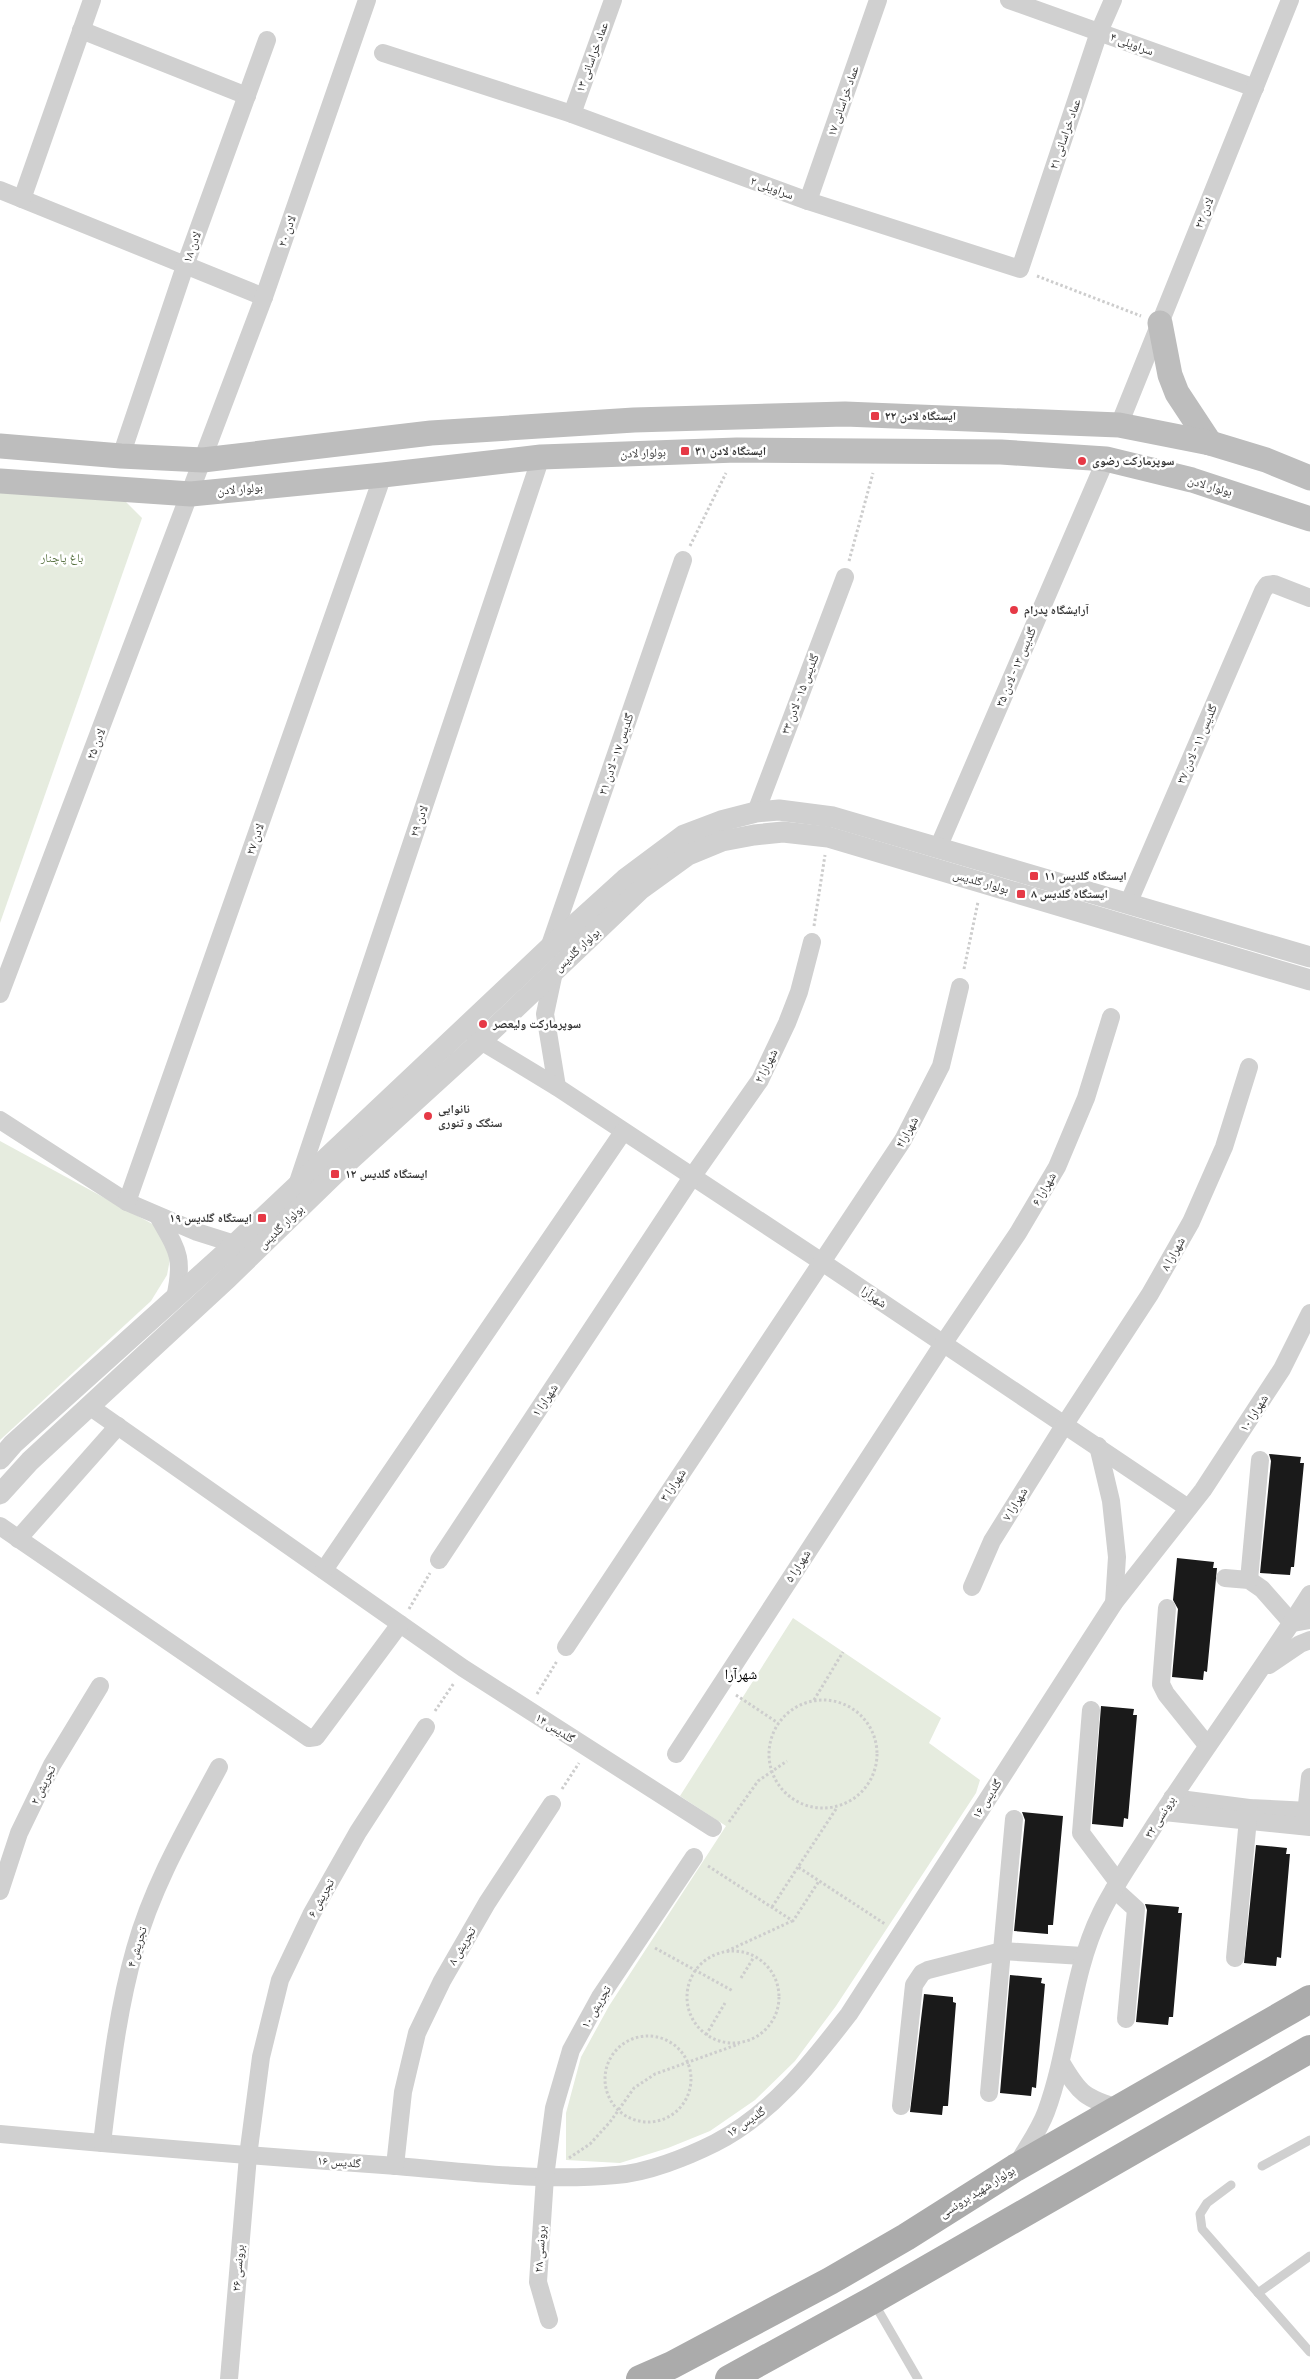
<svg xmlns="http://www.w3.org/2000/svg" width="1310" height="2379" font-family="Roboto,'Noto Naskh Arabic',sans-serif">
<style>
.green{fill:#e6ecdf}
.building{fill:#1a1a1a}
.lines{fill:none;stroke-linecap:round;stroke-linejoin:round}
.path{stroke:#cdcdcd;stroke-width:3;stroke-dasharray:2.5 2.5;stroke-linecap:butt}
.service{stroke:#d0d0d0;stroke-width:9}
.minor{stroke:#d0d0d0;stroke-width:18}
.tertiary{stroke:#d0d0d0;stroke-width:21}
.secondary{stroke:#bdbdbd;stroke-width:25}
.primary{stroke:#ababab;stroke-width:28}
.poi-dot{fill:#e63946;stroke:#fff;stroke-width:2}
.labels{text-anchor:middle;dominant-baseline:central;stroke-width:5;stroke-linejoin:round;paint-order:stroke}
.street-label{font-size:12px;fill:#333;stroke:#fff}
.poi-label{font-size:12px;font-weight:bold;fill:#333;stroke:#fff;text-anchor:start}
.park-label{font-size:12px;fill:#56703f;stroke:#fff}
.neighbourhood-label{font-size:14px;fill:#000;stroke:#fff}
</style>
<rect width="100%" height="100%" fill="#fff"/>
<g class="green">
<polygon points="0,493 119,495 142,518 0,923"/>
<polygon points="0,1141 158,1227 172,1248 167,1275 151,1301 0,1440"/>
<polygon points="793,1618 941,1718 929,1743 980,1780 976,1793 836,2006 795,2061 755,2100 710,2131 668,2148 620,2163 566,2160 566,2113 581,2057 609,2006 726,1826 680,1796"/>
</g>
<g class="building">
<polygon points="1269,1454 1301,1457 1300,1463 1304,1463 1294,1567 1291,1567 1290,1575 1260,1573 1271,1461"/>
<polygon points="1177,1558 1214,1562 1213,1568 1217,1568 1207,1672 1204,1671 1203,1680 1172,1677 1178,1609 1173,1600"/>
<polygon points="1101,1706 1134,1709 1133,1715 1137,1715 1128,1819 1124,1818 1123,1827 1092,1824"/>
<polygon points="1022,1812 1063,1816 1053,1925 1048,1925 1048,1934 1014,1931 1025,1820"/>
<polygon points="1256,1845 1287,1848 1286,1854 1290,1854 1281,1958 1277,1957 1276,1966 1244,1963"/>
<polygon points="1145,1904 1179,1907 1178,1913 1182,1913 1173,2017 1169,2017 1168,2025 1136,2022 1147,1910"/>
<polygon points="1010,1975 1042,1978 1041,1983 1045,1984 1036,2088 1032,2087 1031,2096 1000,2093"/>
<polygon points="924,1994 953,1997 953,2002 956,2003 948,2106 943,2106 942,2115 910,2112"/>
</g>
<g class="lines">
<g class="path">
<polyline points="1037,276 1141,316"/>
<polyline points="690,546 726,473"/>
<polyline points="849,561 873,473"/>
<polyline points="814,926 825,855"/>
<polyline points="964,969 978,902"/>
<polyline points="409,1609 430,1573"/>
<polyline points="537,1694 557,1661"/>
<polyline points="736,1695 778,1723"/>
<circle cx="823" cy="1754" r="54"/>
<polyline points="814,1700 843,1652"/>
<polyline points="435,1711 454,1683"/>
<polyline points="562,1789 579,1763"/>
<polyline points="836,1809 798,1867 885,1924"/>
<polyline points="729,1822 758,1781 787,1761"/>
<polyline points="708,1866 793,1921 819,1881"/>
<polyline points="772,1907 798,1867"/>
<polyline points="655,1948 733,1991"/>
<polyline points="727,1951 792,1921"/>
<circle cx="733" cy="1997" r="46"/>
<polyline points="741,1978 754,1957"/>
<polyline points="706,2035 725,2003"/>
<circle cx="648" cy="2079" r="43"/>
<polyline points="569,2158 590,2144 610,2122 634,2088 655,2074 739,2044"/>
</g>
<g class="service">
<polyline points="1262,2166 1310,2140"/>
<polyline points="1231,2185 1207,2203 1200,2214 1202,2229 1310,2352"/>
<polyline points="1258,2293 1310,2256"/>
<polyline points="874,2303 918,2379"/>
</g>
<g class="minor">
<polyline points="1009,0 1255,88"/>
<polyline points="81,30 247,96"/>
<polyline points="383,53 572,114 808,201 1020,269 1099,32 1113,0"/>
<polyline points="572,114 613,0"/>
<polyline points="0,190 264,297"/>
<polyline points="22,199 92,0"/>
<polyline points="808,201 878,0"/>
<polyline points="1119,425 1290,0"/>
<polyline points="121,456 185,266 267,40"/>
<polyline points="756,812 845,577"/>
<polyline points="938,848 1106,459"/>
<polyline points="1128,904 1263,591 1267,585 1274,584 1310,598"/>
<polyline points="549,948 683,560"/>
<polyline points="554,972 545,1014 557,1087"/>
<polyline points="0,994 264,297 367,0"/>
<polyline points="472,1032 481,1041 557,1087 822,1262 1188,1508"/>
<polyline points="0,1120 127,1202 197,1232 235,1244"/>
<polyline points="297,1185 541,457"/>
<polyline points="127,1202 383,475"/>
<path d="M158 1216C178 1251 184 1257 175 1298"/>
<polyline points="89,1406 463,1668 713,1828"/>
<polyline points="1098,1446 1111,1501 1117,1557 1114,1603"/>
<polyline points="0,1526 309,1738 316,1737 400,1624"/>
<polyline points="18,1539 118,1426"/>
<polyline points="439,1560 692,1177 760,1080 787,1023 799,992 812,942"/>
<polyline points="324,1570 623,1132"/>
<polyline points="1225,1578 1249,1580 1262,1589 1292,1623 1310,1620"/>
<polyline points="1249,1580 1260,1460"/>
<polyline points="972,1587 992,1541 1065,1424 1150,1294 1191,1222 1224,1147 1249,1067"/>
<polyline points="1167,1608 1161,1684 1166,1694 1207,1745"/>
<polyline points="566,1647 903,1140 941,1066 960,987"/>
<polyline points="1269,1665 1300,1644 1310,1640"/>
<polyline points="1091,1710 1081,1833 1117,1881"/>
<polyline points="676,1754 943,1344 1018,1233 1057,1167 1086,1098 1111,1017"/>
<polyline points="1172,1798 1249,1808 1310,1811"/>
<polyline points="1164,1812 1310,1827"/>
<polyline points="1305,1823 1310,1777"/>
<polyline points="1114,1889 1136,1909 1126,2019"/>
<polyline points="0,1891 19,1833 52,1765 100,1686"/>
<polyline points="1235,1958 1249,1808"/>
<path d="M1061 2062C1080 2095 1085 2098 1121 2109"/>
<polyline points="989,2093 1014,1819"/>
<polyline points="901,2106 914,1985 922,1973 928,1970 1002,1951 1083,1956"/>
<path d="M0 2134C132 2146 264 2157 397 2166 469 2172 543 2182 616 2175 647 2173 687 2157 715 2143 772 2114 811 2063 849 2014L1114 1603 1203 1490 1282 1369 1310 1313"/>
<path d="M102 2143C110 2078 117 2012 135 1949 153 1884 188 1825 219 1767"/>
<path d="M1017 2165C1026 2148 1039 2131 1046 2112 1070 2047 1070 1976 1101 1913 1116 1882 1136 1855 1154 1826 1205 1748 1260 1673 1310 1594"/>
<polyline points="395,2166 403,2092 417,2033 442,1981 487,1903 552,1804"/>
<polyline points="549,2320 538,2282 545,2177 554,2108 571,2050 600,1997 694,1857"/>
<polyline points="229,2379 248,2156 261,2057 280,1980 311,1915 358,1832 426,1727"/>
</g>
<g class="tertiary">
<polyline points="0,1459 13,1444 235,1244 549,948 625,879 684,835 721,821 756,812 779,810 833,817 1310,957"/>
<polyline points="0,1494 30,1461 228,1278 335,1174 481,1041 641,889 688,855 722,841 754,835 783,832 828,837 1310,980"/>
</g>
<g class="secondary">
<polyline points="1160,323 1170,375 1177,393 1210,443"/>
<polyline points="0,446 121,456 203,460 431,433 634,420 845,414 1119,425 1210,443 1266,460 1310,478"/>
<polyline points="0,481 191,494 383,475 541,457 737,450 1001,452 1106,459 1192,480 1310,519"/>
</g>
<g class="primary">
<polyline points="640,2379 672,2365 830,2281 906,2237 1015,2168 1310,1999"/>
<polyline points="729,2379 873,2300 1310,2049"/>
</g>
</g>
<g class="poi-dot">
<rect x="870" y="411" width="10" height="10" rx="2.5"/>
<rect x="680" y="446" width="10" height="10" rx="2.5"/>
<circle cx="1082" cy="461" r="5"/>
<circle cx="1014" cy="610" r="5"/>
<rect x="1029" y="871" width="10" height="10" rx="2.5"/>
<rect x="1016" y="889" width="10" height="10" rx="2.5"/>
<circle cx="483" cy="1024" r="5"/>
<circle cx="428" cy="1116" r="5"/>
<rect x="330" y="1169" width="10" height="10" rx="2.5"/>
<rect x="257" y="1213" width="10" height="10" rx="2.5"/>
</g>
<g class="labels">
<g class="street-label">
<text transform="translate(1132 44) rotate(20)">سراویلی ۴</text>
<text transform="translate(592 57) rotate(-70)">عماد خراسانی ۱۳</text>
<text transform="translate(843 101) rotate(-71)">عماد خراسانی ۱۷</text>
<text transform="translate(1065 134) rotate(-71)">عماد خراسانی ۲۱</text>
<text transform="translate(772 188) rotate(20)">سراویلی ۲</text>
<text transform="translate(1204 213) rotate(-68)">لادن ۲۲</text>
<text transform="translate(287 231) rotate(-71)">لادن ۲۰</text>
<text transform="translate(192 247) rotate(-70)">لادن ۱۸</text>
<text transform="translate(643 453) rotate(-2)">بولوار لادن</text>
<text transform="translate(1210 486) rotate(16)">بولوار لادن</text>
<text transform="translate(240 489) rotate(-5)">بولوار لادن</text>
<text transform="translate(1016 667) rotate(-67)">گلدیس ۱۳ - لادن ۳۵</text>
<text transform="translate(800 694) rotate(-69)">گلدیس ۱۵ - لادن ۳۳</text>
<text transform="translate(96 744) rotate(-69)">لادن ۲۵</text>
<text transform="translate(1197 744) rotate(-67)">گلدیس ۱۱ - لادن ۳۷</text>
<text transform="translate(616 754) rotate(-71)">گلدیس ۱۷ - لادن ۳۱</text>
<text transform="translate(419 821) rotate(-71)">لادن ۲۹</text>
<text transform="translate(255 839) rotate(-71)">لادن ۲۷</text>
<text transform="translate(981 882) rotate(16)">بولوار گلدیس</text>
<text transform="translate(577 950) rotate(-43)">بولوار گلدیس</text>
<text transform="translate(766 1066) rotate(-63)">شهرارا ۲</text>
<text transform="translate(907 1132) rotate(-61)">شهرارا۴</text>
<text transform="translate(1044 1189) rotate(-60)">شهرارا ۶</text>
<text transform="translate(281 1227) rotate(-44)">بولوار گلدیس</text>
<text transform="translate(1173 1254) rotate(-61)">شهرارا ۸</text>
<text transform="translate(874 1297) rotate(34)">شهرآرا</text>
<text transform="translate(545 1400) rotate(-56)">شهرارا ۱</text>
<text transform="translate(1254 1413) rotate(-57)">شهرارا ۱۰</text>
<text transform="translate(673 1485) rotate(-56)">شهرارا ۳</text>
<text transform="translate(1015 1504) rotate(-58)">شهرارا ۷</text>
<text transform="translate(798 1566) rotate(-57)">شهرارا ۵</text>
<text transform="translate(555 1728) rotate(33)">گلدیس ۱۴</text>
<text transform="translate(43 1785) rotate(-64)">تجریش ۲</text>
<text transform="translate(987 1799) rotate(-57)">گلدیس ۱۶</text>
<text transform="translate(1160 1817) rotate(-58)">برونسی ۳۲</text>
<text transform="translate(321 1898) rotate(-61)">تجریش ۶</text>
<text transform="translate(462 1946) rotate(-59)">تجریش ۸</text>
<text transform="translate(137 1947) rotate(-73)">تجریش ۴</text>
<text transform="translate(596 2007) rotate(-60)">تجریش ۱۰</text>
<text transform="translate(746 2122) rotate(-34)">گلدیس ۱۶</text>
<text transform="translate(339 2162) rotate(4)">گلدیس ۱۶</text>
<text transform="translate(977 2192) rotate(-32)">بولوار شهید برونسی</text>
<text transform="translate(540 2249) rotate(-86)">برونسی ۲۸</text>
<text transform="translate(238 2268) rotate(-85)">برونسی ۲۶</text>
</g>
<g class="poi-label">
<text x="885" y="416">ایستگاه لادن ۲۲</text>
<text x="695" y="451">ایستگاه لادن ۳۱</text>
<text x="1092" y="461">سوپرمارکت رضوی</text>
<text x="1024" y="610">آرایشگاه پدرام</text>
<text x="1044" y="876">ایستگاه گلدیس ۱۱</text>
<text x="1031" y="894">ایستگاه گلدیس ۸</text>
<text x="493" y="1024">سوپرمارکت ولیعصر</text>
<text x="438" y="1109">نانوایی<tspan x="438" dy="14">سنگک و تنوری</tspan></text>
<text x="345" y="1174">ایستگاه گلدیس ۱۲</text>
<text x="252" y="1218" text-anchor="end">ایستگاه گلدیس ۱۹</text>
</g>
<g class="park-label">
<text x="62" y="558">باغ پاچنار</text>
</g>
<g class="neighbourhood-label">
<text x="741" y="1674">شهرآرا</text>
</g>
</g>
</svg>
